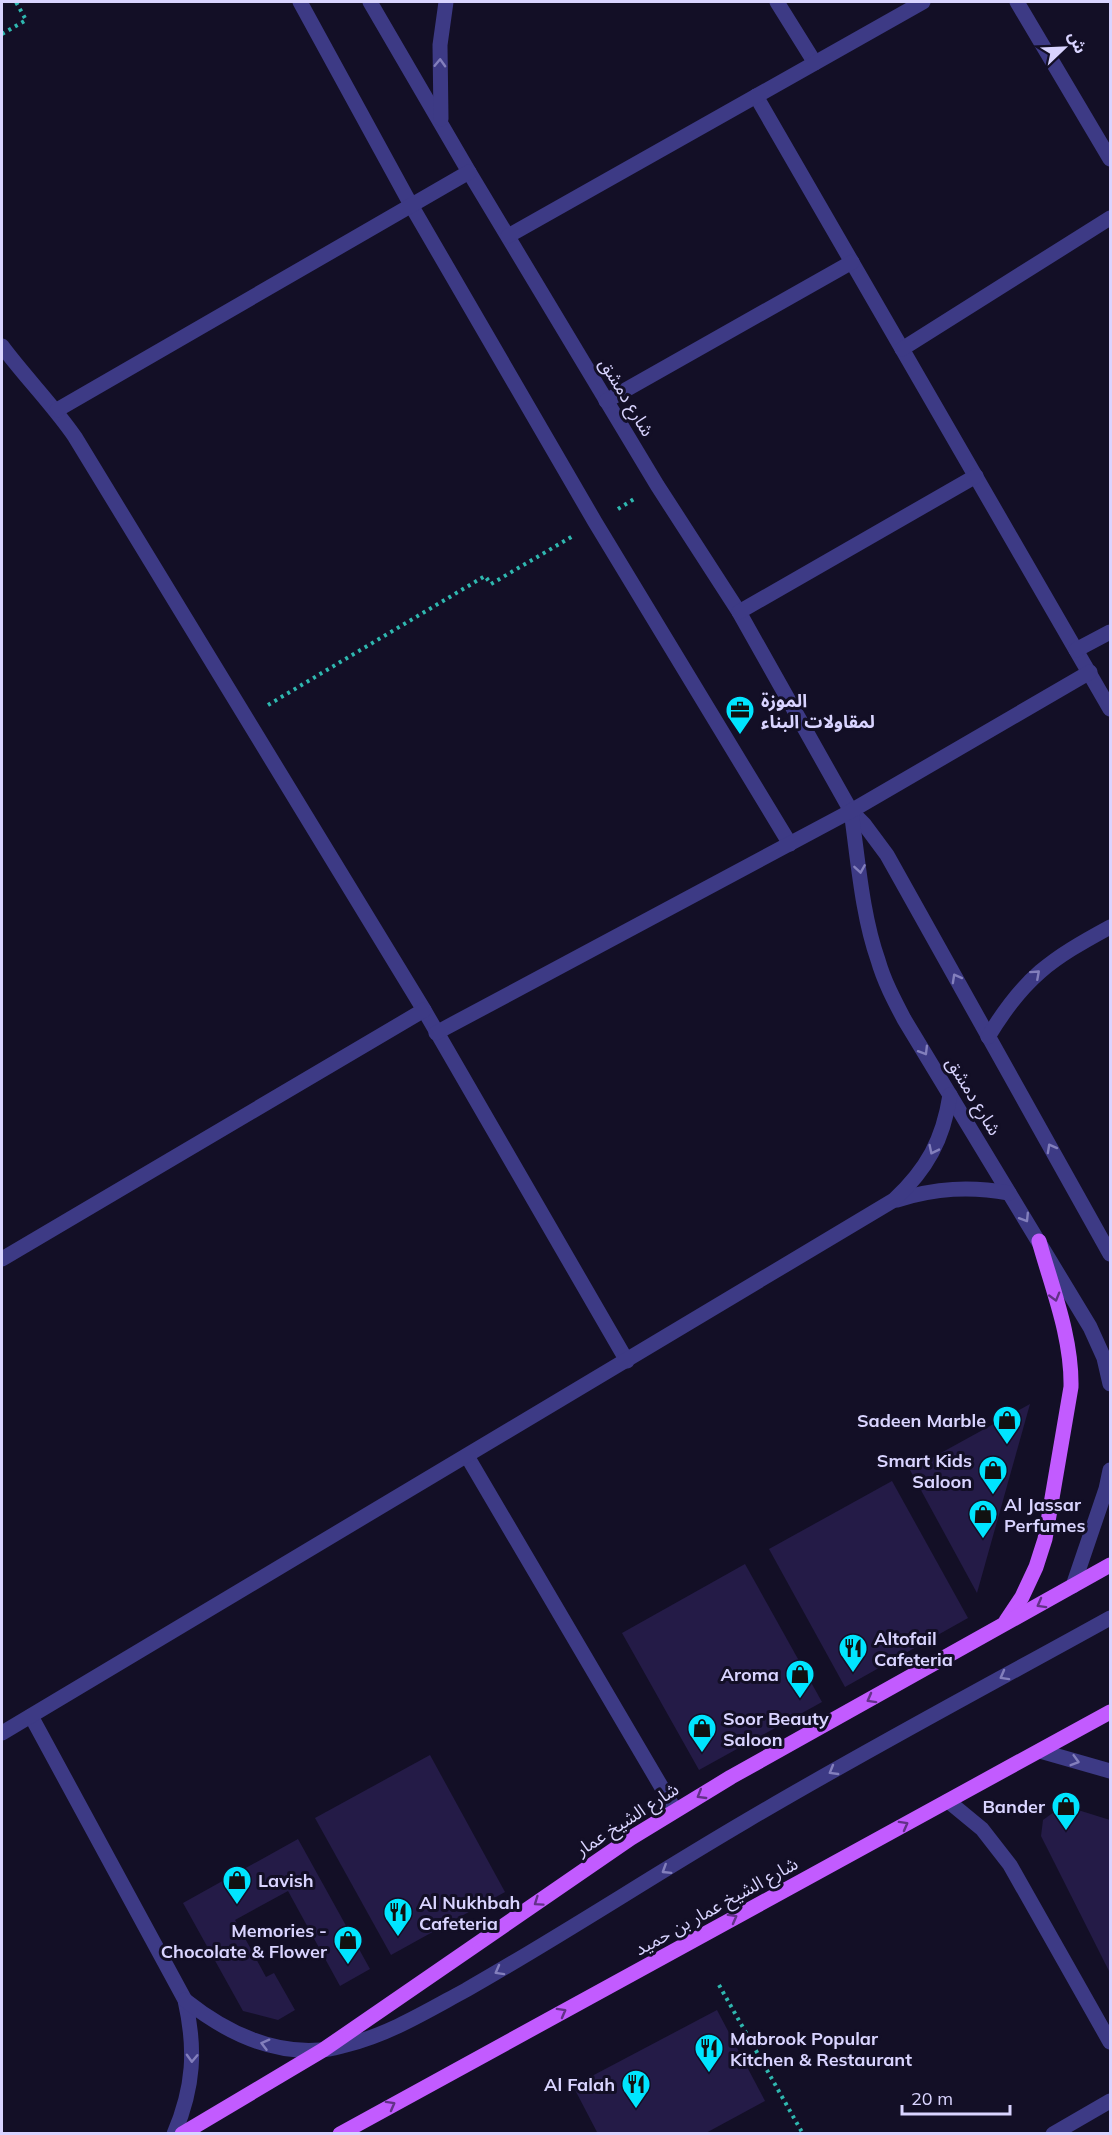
<svg xmlns="http://www.w3.org/2000/svg" width="1112" height="2135" font-family="Mulish,'Noto Sans Arabic',sans-serif">
<style>
.building{fill:#241b47}
.lines{fill:none;stroke-linecap:round;stroke-linejoin:round}
.path{stroke:#2fb8b0;stroke-width:4;stroke-dasharray:3 4.5;stroke-linecap:butt}
.minor{stroke:#3d3a85;stroke-width:15}
.major{stroke:#c25bff;stroke-width:15}
.oneway{stroke:#837fbc}
.oneway2{stroke:#623188}
.labels{text-anchor:middle;dominant-baseline:central;stroke-width:6;stroke-linejoin:round;paint-order:stroke}
.street-label{font-size:18px;fill:#d9d4ff;stroke:#130f26}
.poi-label{font-size:18px;font-weight:bold;fill:#d9d4ff;stroke:#130f26;text-anchor:start}
</style>
<rect width="100%" height="100%" fill="#130f26"/>
<g class="building">
<polygon points="1030,1404 977,1593 910,1470"/>
<polygon points="892,1481 968,1618 845,1687 769,1549"/>
<polygon points="745,1564 822,1702 699,1770 622,1633"/>
<polygon points="430,1755 505,1892 391,1955 315,1818"/>
<polygon points="1063,1809 1078,1810 1110,1820 1110,1973 1041,1836 1043,1820 1054,1812"/>
<polygon points="298,1839 370,1969 340,1986 288,1891 235,1920 266,1977 274,1973 295,2010 278,2020 243,2011 183,1903"/>
<polygon points="717,2010 765,2101 704,2134 598,2134 573,2086"/>
</g>
<g class="lines">
<g class="path">
<polyline points="2,34 26,20 16,2"/>
<polyline points="618,509 634,499"/>
<polyline points="268,705 485,576 491,584 573,536"/>
<polyline points="719,1985 803,2134"/>
</g>
<g class="minor">
<polyline points="300,2 411,205 595,522 790,844"/>
<polyline points="370,2 469,172 657,485 739,612 851,811 864,824 887,855 1110,1254"/>
<polyline points="777,2 815,63"/>
<polyline points="1017,2 1110,159"/>
<polyline points="756,96 1110,709"/>
<polyline points="441,119 440,45 446,2"/>
<polyline points="508,236 923,2"/>
<path d="M2 346C25 377 53 405 75 437L424 1010 627 1361"/>
<polyline points="902,349 1110,218"/>
<polyline points="606,401 852,262"/>
<polyline points="57,410 469,172"/>
<polyline points="739,612 976,476"/>
<polyline points="1076,650 1110,632"/>
<path d="M851 811C858 859 862 915 878 960 884 981 894 1000 904 1019L1090 1327 1104 1358 1110 1384"/>
<polyline points="436,1033 851,811 1090,672"/>
<path d="M988 1037C1024 977 1051 959 1110 927"/>
<path d="M897 1200C936 1188 970 1186 1009 1193"/>
<polyline points="2,1259 424,1010"/>
<polyline points="467,1456 675,1810"/>
<polyline points="1073,1586 1106,1489 1110,1470"/>
<path d="M31 1716 185 2000C196 2049 194 2087 174 2134"/>
<path d="M2 1733 894 1200C927 1169 943 1140 950 1095"/>
<polyline points="1040,1751 1110,1771"/>
<polyline points="948,1801 982,1829 1010,1865 1110,2042"/>
<path d="M185 2000C224 2031 269 2054 320 2050 329 2050 338 2047 346 2045 390 2034 427 2011 466 1990 561 1936 652 1876 746 1821 866 1750 989 1685 1110 1618"/>
<polyline points="1053,2134 1110,2101"/>
</g>
<g class="major">
<path d="M1006 1621 1022 1597 1036 1567 1045 1539 1071 1387C1072 1337 1052 1288 1039 1241"/>
<polyline points="182,2134 323,2050 631,1838 731,1777 1110,1565"/>
<polyline points="340,2134 1110,1712"/>
</g>
</g>
<defs><path id="oneway-chevron" d="M-2-3.5L2.5 0L-2 3.5" fill="none" stroke-width="1.6" stroke-linecap="round" stroke-linejoin="round" transform="scale(1.5)"/></defs>
<g class="oneway">
<use href="#oneway-chevron" transform="translate(440 63) rotate(-88)"/>
<use href="#oneway-chevron" transform="translate(860 869) rotate(81)"/>
<use href="#oneway-chevron" transform="translate(1036 974) rotate(-42)"/>
<use href="#oneway-chevron" transform="translate(956 978) rotate(-119)"/>
<use href="#oneway-chevron" transform="translate(924 1051) rotate(59)"/>
<use href="#oneway-chevron" transform="translate(1051 1148) rotate(-119)"/>
<use href="#oneway-chevron" transform="translate(933 1150) rotate(116)"/>
<use href="#oneway-chevron" transform="translate(1025 1218) rotate(58)"/>
<use href="#oneway-chevron" transform="translate(1004 1676) rotate(151)"/>
<use href="#oneway-chevron" transform="translate(1075 1761) rotate(16)"/>
<use href="#oneway-chevron" transform="translate(833 1771) rotate(150)"/>
<use href="#oneway-chevron" transform="translate(666 1870) rotate(148)"/>
<use href="#oneway-chevron" transform="translate(499 1971) rotate(151)"/>
<use href="#oneway-chevron" transform="translate(265 2044) rotate(-165)"/>
<use href="#oneway-chevron" transform="translate(192 2058) rotate(92)"/>
</g>
<g class="oneway2">
<use href="#oneway-chevron" transform="translate(1055 1297) rotate(74)"/>
<use href="#oneway-chevron" transform="translate(1041 1604) rotate(151)"/>
<use href="#oneway-chevron" transform="translate(871 1699) rotate(151)"/>
<use href="#oneway-chevron" transform="translate(701 1795) rotate(149)"/>
<use href="#oneway-chevron" transform="translate(904 1825) rotate(-29)"/>
<use href="#oneway-chevron" transform="translate(538 1902) rotate(145)"/>
<use href="#oneway-chevron" transform="translate(733 1918) rotate(-29)"/>
<use href="#oneway-chevron" transform="translate(562 2012) rotate(-29)"/>
<use href="#oneway-chevron" transform="translate(391 2105) rotate(-29)"/>
</g>
<defs>
<g id="office-pin" transform="scale(1.5)"><path d="M0 17L-7.5 6A9.5 9.5 0 1 1 7.5 6Z" fill="#00e5ff" stroke="#130f26"/><path d="M-6-3h4V-5.5h4V-3h4V5H-6ZM-1-4.5V-3h2v-1.5ZM-6 0V1H6V0Z" fill="#111"/></g>
<g id="shop-pin" transform="scale(1.5)"><path d="M0 17L-7.5 6A9.5 9.5 0 1 1 7.5 6Z" fill="#00e5ff" stroke="#130f26"/><path d="M-5-2.5h2.3a2.7 3.5 0 0 1 5.4 0H5L5.5 6h-11ZM-1.5-2.5h3a1.5 2.3 0 0 0-3 0Z" fill="#111"/></g>
<g id="restaurant-pin" transform="scale(1.5)"><path d="M0 17L-7.5 6A9.5 9.5 0 1 1 7.5 6Z" fill="#00e5ff" stroke="#130f26"/><path d="M-5-6h1v4h1v-4h1v4h1v-4h1v5L-1.5 .5V6h-2V.5L-5-1ZM5-6V6H3V1.5H1.5Q1.5-4 5-6Z" fill="#111"/></g>
</defs>
<g fill-rule="evenodd">
<use href="#office-pin" x="740" y="710"/>
<use href="#shop-pin" x="1007" y="1420"/>
<use href="#shop-pin" x="993" y="1470"/>
<use href="#shop-pin" x="983" y="1514"/>
<use href="#restaurant-pin" x="853" y="1648"/>
<use href="#shop-pin" x="800" y="1674"/>
<use href="#shop-pin" x="702" y="1728"/>
<use href="#shop-pin" x="1066" y="1806"/>
<use href="#shop-pin" x="237" y="1880"/>
<use href="#restaurant-pin" x="398" y="1912"/>
<use href="#shop-pin" x="348" y="1940"/>
<use href="#restaurant-pin" x="709" y="2048"/>
<use href="#restaurant-pin" x="636" y="2084"/>
</g>
<g class="labels">
<g class="street-label">
<text transform="translate(627 397) rotate(59)">شارع دمشق</text>
<text transform="translate(974 1096) rotate(59)">شارع دمشق</text>
<text transform="translate(627 1819) rotate(-33)">شارع الشيخ عمار</text>
<text transform="translate(716 1906) rotate(-29)">شارع الشيخ عمار بن حميد</text>
</g>
<g class="poi-label">
<text x="761" y="700">الموزة<tspan x="761" dy="21">لمقاولات البناء</tspan></text>
<text x="986" y="1420" text-anchor="end">Sadeen Marble</text>
<text x="972" y="1460" text-anchor="end">Smart Kids<tspan x="972" dy="21">Saloon</tspan></text>
<text x="1004" y="1504">Al Jassar<tspan x="1004" dy="21">Perfumes</tspan></text>
<text x="874" y="1638">Altofail<tspan x="874" dy="21">Cafeteria</tspan></text>
<text x="779" y="1674" text-anchor="end">Aroma</text>
<text x="723" y="1718">Soor Beauty<tspan x="723" dy="21">Saloon</tspan></text>
<text x="1045" y="1806" text-anchor="end">Bander</text>
<text x="258" y="1880">Lavish</text>
<text x="419" y="1902">Al Nukhbah<tspan x="419" dy="21">Cafeteria</tspan></text>
<text x="327" y="1930" text-anchor="end">Memories -<tspan x="327" dy="21">Chocolate &amp; Flower</tspan></text>
<text x="730" y="2038">Mabrook Popular<tspan x="730" dy="21">Kitchen &amp; Restaurant</tspan></text>
<text x="615" y="2084" text-anchor="end">Al Falah</text>
</g>
</g>
<rect width="1112" height="2135" fill="none" stroke="#d9d4ff" stroke-width="6"/>
<g transform="translate(1064 48) rotate(67)" stroke="#130f26" stroke-width="4.5" paint-order="stroke">
<path d="M0-4.5L10 22L0 15L-10 22Z" fill="#d9d4ff"/>
<text y="-9" font-size="16" font-weight="bold" text-anchor="middle" fill="#d9d4ff">ش</text>
</g>
<path d="M902 2105v9h108v-9" fill="none" stroke="#d9d4ff" stroke-width="3"/>
<text x="911" y="2105" font-size="18" fill="#d9d4ff" stroke="#130f26" stroke-width="4.5" paint-order="stroke">20 m</text>
</svg>
